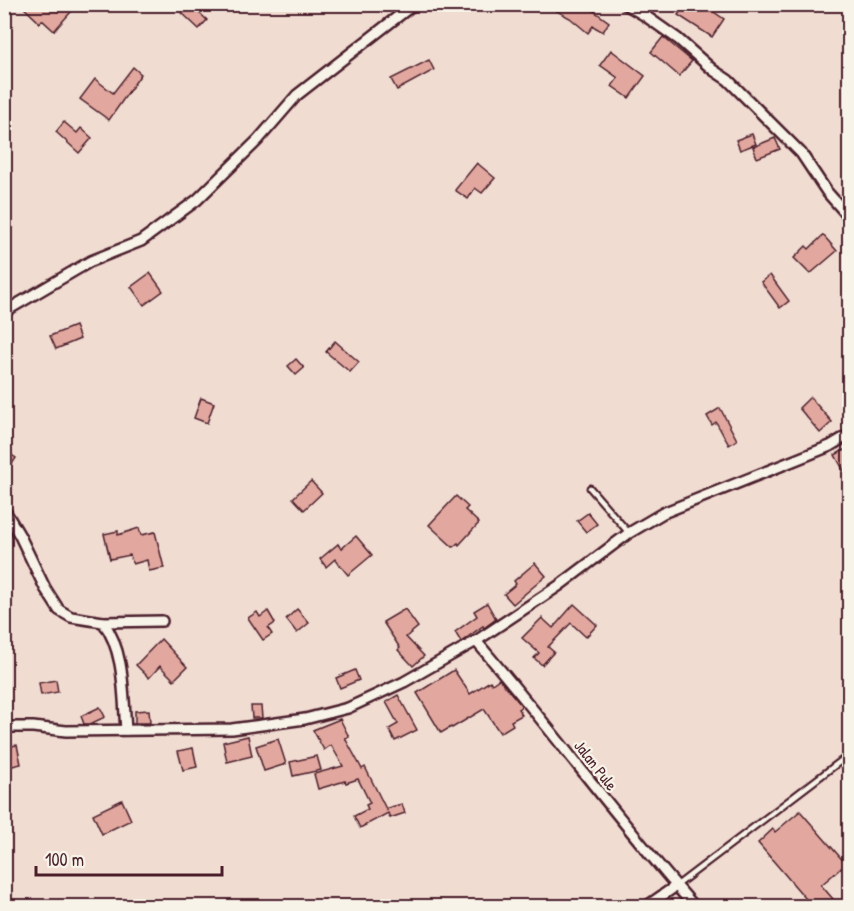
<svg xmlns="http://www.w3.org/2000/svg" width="854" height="911" font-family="'Patrick Hand',sans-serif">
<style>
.building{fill:#e2a89f;stroke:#4a1f2b;stroke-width:1.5}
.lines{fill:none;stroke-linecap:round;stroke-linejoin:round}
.lane-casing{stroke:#4a1f2b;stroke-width:9}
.street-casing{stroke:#4a1f2b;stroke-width:14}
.lane{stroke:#f7f3e8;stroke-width:4.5}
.street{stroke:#f7f3e8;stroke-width:9}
.labels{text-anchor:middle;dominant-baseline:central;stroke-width:4.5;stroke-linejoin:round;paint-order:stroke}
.street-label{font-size:16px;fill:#4a1f2b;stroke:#f7f3e8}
</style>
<rect width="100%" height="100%" fill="#f1dcd2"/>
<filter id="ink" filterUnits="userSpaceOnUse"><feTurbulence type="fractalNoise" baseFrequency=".0167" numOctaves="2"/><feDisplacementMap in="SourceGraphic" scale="12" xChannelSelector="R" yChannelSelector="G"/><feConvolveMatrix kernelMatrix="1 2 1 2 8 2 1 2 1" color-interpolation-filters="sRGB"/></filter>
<g filter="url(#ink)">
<g class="building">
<polygon points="20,4 78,4 54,31 42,20 40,23"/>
<polygon points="187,4 190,4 207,20 199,29 181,12"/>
<polygon points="544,4 584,4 609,22 603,32 593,26 588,33 570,18"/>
<polygon points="685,4 702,4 724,19 712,37 678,15"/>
<polygon points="663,37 692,61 679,76 651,52"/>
<polygon points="611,50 645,76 629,98 612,86 618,78 600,65"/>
<polygon points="429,60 434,70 397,90 391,79"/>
<polygon points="133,67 141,74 109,120 80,99 95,79 113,93"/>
<polygon points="64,122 77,133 81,128 92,138 79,153 56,132"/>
<polygon points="752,134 756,144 740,150 736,140"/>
<polygon points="775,138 780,149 757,158 753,147"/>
<polygon points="477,163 495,178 482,193 475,188 468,199 455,190"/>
<polygon points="823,235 837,251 810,274 794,258 806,246 809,249"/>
<polygon points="150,273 163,291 144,305 131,287"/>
<polygon points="770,275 789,301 780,308 761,282"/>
<polygon points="75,326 80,339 56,349 50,336"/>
<polygon points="335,341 359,362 350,372 326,352"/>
<polygon points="296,359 304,368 296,375 288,366"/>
<polygon points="810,397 832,422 820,433 799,408"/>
<polygon points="201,398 214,403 207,423 194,418"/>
<polygon points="720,408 737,440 729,445 716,422 712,425 707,416"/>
<polygon points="849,447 849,480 835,455"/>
<polygon points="4,450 16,458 4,476"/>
<polygon points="311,481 322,493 304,510 293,498"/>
<polygon points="456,496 468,507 465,510 479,523 459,545 458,543 453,547 429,525"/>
<polygon points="588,513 597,524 586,532 577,521"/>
<polygon points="139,528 141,535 155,532 164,568 149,571 147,560 133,564 130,555 110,559 104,534 118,531 118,535"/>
<polygon points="356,536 372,555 348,575 335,559 326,567 320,559 338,544 341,549"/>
<polygon points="535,563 546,576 513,604 504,594 516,584 514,581"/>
<polygon points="487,603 496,619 484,628 483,626 461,642 455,632 477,616 474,611"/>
<polygon points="574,604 597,625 586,637 571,623 548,647 554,652 542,665 534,658 539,653 522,638 542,618 553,628"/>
<polygon points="297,609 309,623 297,633 286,619"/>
<polygon points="405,609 418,627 406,637 424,656 413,666 398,650 400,648 383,622"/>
<polygon points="268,611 275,623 268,628 272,634 263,640 248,618 257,612 260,617"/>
<polygon points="161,639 187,667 174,680 160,666 149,678 136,665"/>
<polygon points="355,670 359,680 340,688 336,678"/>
<polygon points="454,670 470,694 490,681 492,684 499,679 522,706 518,709 522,715 511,721 513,725 500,733 484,709 452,728 451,727 441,733 417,693"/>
<polygon points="56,680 58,692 41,695 39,683"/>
<polygon points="398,695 417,730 395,741 389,729 398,724 386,702"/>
<polygon points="251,706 261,706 262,718 252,718"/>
<polygon points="100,707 105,717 90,724 84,724 81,716"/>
<polygon points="149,710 150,723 135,723 135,711"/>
<polygon points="340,719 349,737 345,738 362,769 365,767 387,811 387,808 402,804 405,813 390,818 388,813 360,828 354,816 368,809 366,805 370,803 358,779 346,783 345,781 318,789 314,774 343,766 331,745 324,750 313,730"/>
<polygon points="248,736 252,756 227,762 223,742"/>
<polygon points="278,739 286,764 264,771 256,746"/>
<polygon points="17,745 21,764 8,767 4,747"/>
<polygon points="193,748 197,767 183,770 178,751"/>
<polygon points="317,756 321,770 293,776 290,762"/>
<polygon points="122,800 131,820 102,834 93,814"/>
<polygon points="800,811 846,864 821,885 839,906 812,906 758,843 773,829 775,832"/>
</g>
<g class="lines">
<g class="lane-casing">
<g id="lane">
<polyline points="590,488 629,533"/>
<polyline points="676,886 850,754"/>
</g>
</g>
<g class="street-casing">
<g id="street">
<polyline points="625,4 644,15 678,39 713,70 728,80 801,153 827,192 850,218"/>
<polyline points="4,312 91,261 141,241 197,200 258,140 297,95 414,4"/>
<path d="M4 509 20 536 45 588 59 610 71 617 103 622C125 651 123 695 126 730"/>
<polyline points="103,622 162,621"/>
<path d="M476 641C551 728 618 820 694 906"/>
<polyline points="4,727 33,727 66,731 232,729 305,719 348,708 404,682 476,641 560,585 629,533 663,513 830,446 850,434"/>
<polyline points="647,906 676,886"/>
</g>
</g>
<use href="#lane" class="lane"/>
<use href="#street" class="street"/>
</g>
</g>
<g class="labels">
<g class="street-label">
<text transform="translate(596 765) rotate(52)">Jalan Pule</text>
</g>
</g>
<rect width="854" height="911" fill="none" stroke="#f7f3e8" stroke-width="24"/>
<rect x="12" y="12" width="830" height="887" fill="none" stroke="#4a1f2b" stroke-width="2" filter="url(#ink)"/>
<path d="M36 866v9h186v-9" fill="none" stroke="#4a1f2b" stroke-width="3"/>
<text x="45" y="866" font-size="18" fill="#4a1f2b" stroke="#f7f3e8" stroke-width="4.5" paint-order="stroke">100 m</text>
</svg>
